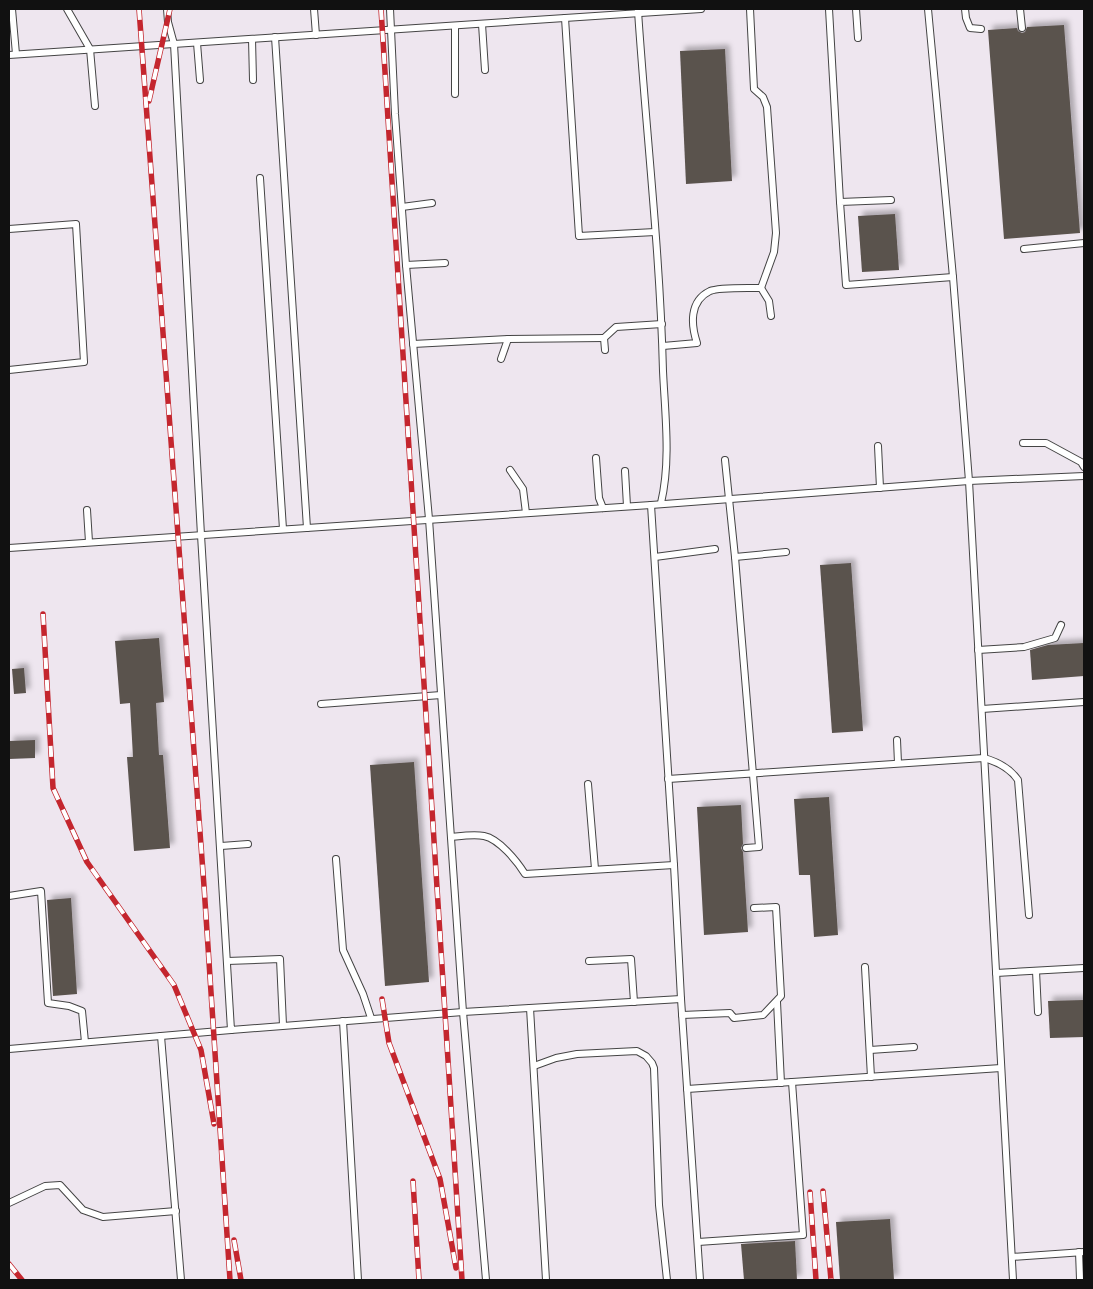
<svg xmlns="http://www.w3.org/2000/svg" width="1093" height="1289" font-family="Merriweather,serif">
<style>
.industrial{fill:#eee6ef}
.building{fill:#5a524d;filter:url(#shadow)}
.lines{fill:none;stroke-linecap:round;stroke-linejoin:round}
.service-casing{stroke:#444;stroke-width:8}
.service{stroke:#fff;stroke-width:6}
.rail-casing{stroke:#c4262e;stroke-width:5.5}
.rail{stroke:#fff;stroke-width:4;stroke-dasharray:11;stroke-linecap:butt}
</style>
<defs>
<filter id="shadow"><feDropShadow dx="4.5" dy="-4.5" stdDeviation="2.5" flood-color="#0004"/></filter>
</defs>
<rect width="100%" height="100%" fill="#fffdf5"/>
<rect class="industrial" x="9" y="9" width="1075" height="1271"/>
<g class="building">
<polygon points="1064,25 1080,233 1004,239 988,30 1017,28 1018,31 1022,33 1025,32 1027,27"/>
<polygon points="725,49 732,181 686,184 680,51"/>
<polygon points="895,214 899,270 862,272 858,216"/>
<polygon points="851,563 863,731 832,733 820,565"/>
<polygon points="159,638 164,702 156,703 159,755 163,755 170,848 134,851 127,757 133,757 130,703 120,704 115,641"/>
<polygon points="1084,643 1084,676 1032,680 1030,650 1048,645"/>
<polygon points="24,668 26,693 14,694 12,669"/>
<polygon points="35,740 35,758 9,759 9,741"/>
<polygon points="414,762 429,982 385,986 370,765"/>
<polygon points="829,797 838,935 814,937 810,875 799,875 794,799"/>
<polygon points="741,805 743,844 741,848 743,852 748,932 704,935 697,807"/>
<polygon points="71,898 77,994 53,996 47,900"/>
<polygon points="1084,1000 1084,1037 1050,1038 1048,1001"/>
<polygon points="890,1219 894,1280 840,1280 836,1222"/>
<polygon points="795,1241 797,1280 744,1280 741,1244"/>
</g>
<g class="lines">
<g class="service-casing">
<g id="service">
<polyline points="12,9 16,54"/>
<polyline points="67,9 90,49 95,106"/>
<polyline points="167,9 168,22 174,44 201,535 231,1030 463,1012 681,999"/>
<polyline points="314,9 316,35"/>
<polyline points="390,9 395,114 406,265 429,519 463,1012 486,1280"/>
<polyline points="750,9 754,89 763,97 767,107 776,233 774,252 761,288"/>
<polyline points="829,9 840,202"/>
<polyline points="856,9 858,38"/>
<polyline points="928,9 953,277 969,481 1013,1280"/>
<polyline points="965,9 966,18 970,28 981,29"/>
<polyline points="1020,9 1022,28"/>
<path d="M638 11C646 131 660 251 663 371 665 414 671 461 661 503"/>
<polyline points="565,18 579,236 655,232"/>
<polyline points="482,24 485,70"/>
<polyline points="275,37 307,528"/>
<polyline points="252,39 253,80"/>
<polyline points="197,43 200,80"/>
<polyline points="9,55 701,9"/>
<polyline points="455,94 455,26"/>
<polyline points="260,178 283,529"/>
<polyline points="891,200 840,202 846,285 953,277"/>
<polyline points="402,207 432,203"/>
<polyline points="9,229 76,224 84,362 9,370"/>
<polyline points="1024,249 1084,243"/>
<polyline points="406,265 445,263"/>
<polyline points="413,344 508,339 604,338"/>
<path d="M663 346 697 343C691 325 689 301 710 291 719 287 749 288 761 288L769 301 771 316"/>
<polyline points="605,350 604,338 616,327 662,324"/>
<polyline points="501,359 508,339"/>
<polyline points="1023,443 1046,443 1081,462 1084,467"/>
<polyline points="878,446 880,488"/>
<polyline points="596,458 599,498 603,508"/>
<polyline points="725,460 735,557 759,847 746,848"/>
<polyline points="510,470 523,489 526,513"/>
<polyline points="625,471 627,506"/>
<polyline points="651,505 674,865 681,999 700,1280"/>
<polyline points="87,510 89,542"/>
<polyline points="9,548 651,505 969,481 1084,476"/>
<polyline points="655,557 715,549"/>
<polyline points="735,557 786,552"/>
<polyline points="978,650 1024,647 1055,638 1061,625"/>
<polyline points="321,704 441,695"/>
<polyline points="982,709 1084,702"/>
<polyline points="897,740 898,763"/>
<path d="M668 779 984 758C998 762 1010 768 1018 780L1029 915"/>
<polyline points="588,784 595,869"/>
<path d="M451 837C461 836 474 834 484 836 499 839 517 861 525 874L674 865"/>
<polyline points="221,846 248,844"/>
<polyline points="336,859 343,950 363,994 371,1018"/>
<polyline points="9,896 41,891 48,1003 69,1006 82,1011 85,1042"/>
<polyline points="227,961 280,959 283,1025"/>
<polyline points="589,961 631,959 634,1002"/>
<polyline points="865,967 871,1077"/>
<polyline points="1036,971 1038,1012"/>
<polyline points="996,973 1084,968"/>
<polyline points="777,1002 781,1083"/>
<polyline points="530,1008 546,1280"/>
<polyline points="682,1015 730,1013 734,1018 763,1015 781,996 776,907 754,908"/>
<polyline points="343,1021 358,1280"/>
<polyline points="161,1036 181,1280"/>
<polyline points="9,1049 231,1030"/>
<polyline points="870,1050 914,1047"/>
<polyline points="534,1066 556,1058 577,1054 637,1051 646,1056 652,1063 654,1068 659,1205 667,1280"/>
<polyline points="687,1089 1001,1068"/>
<polyline points="9,1203 45,1186 60,1185 83,1210 103,1217 176,1211"/>
<polyline points="698,1242 803,1235 792,1082"/>
<polyline points="1079,1252 1080,1279"/>
<polyline points="1012,1257 1084,1252"/>
</g>
</g>
<use href="#service" class="service"/>
<g class="rail-casing">
<g id="rail">
<polyline points="139,9 204,886 230,1280"/>
<polyline points="381,9 462,1280"/>
<polyline points="149,101 170,9"/>
<polyline points="43,614 53,788 87,862 174,985 201,1050 214,1124"/>
<polyline points="382,999 389,1043 440,1179 456,1268"/>
<polyline points="413,1181 419,1280"/>
<polyline points="823,1191 831,1280"/>
<polyline points="810,1192 816,1280"/>
<polyline points="234,1240 241,1280"/>
<polyline points="9,1264 22,1280"/>
</g>
</g>
<use href="#rail" class="rail"/>
</g>
<rect width="1093" height="1289" fill="none" stroke="#111111" stroke-width="20"/>
</svg>
